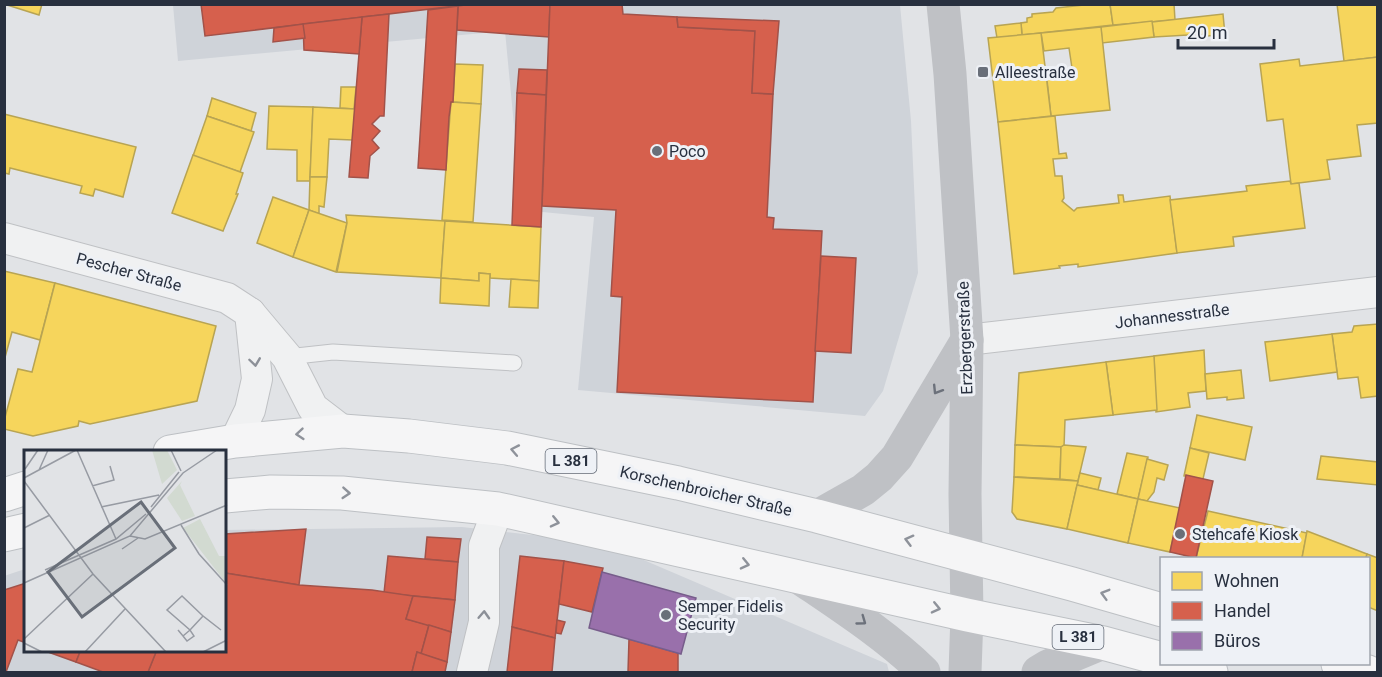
<svg xmlns="http://www.w3.org/2000/svg" width="1382" height="677" font-family="Roboto,sans-serif">
<style>
.built{fill:#cfd3d9}
.homes{fill:#f6d55c;stroke:#b8a453;stroke-width:1.5}
.shops{fill:#d6604d;stroke:#a25249;stroke-width:1.5}
.offices{fill:#9970ab;stroke:#775d8b;stroke-width:1.5}
.lines{fill:none;stroke-linecap:round;stroke-linejoin:round}
.service-casing{stroke:#bfc1c4;stroke-width:17}
.minor-casing{stroke:#bfc1c4;stroke-width:32}
.primary-casing{stroke:#bdc0c4;stroke-width:35}
.service{stroke:#f0f1f2;stroke-width:15}
.minor{stroke:#f0f1f2;stroke-width:30}
.secondary{stroke:#bfc1c5;stroke-width:33}
.primary{stroke:#f5f5f6;stroke-width:33}
.oneway{stroke:#8c9098}
.oneway2{stroke:#6c717b}
.oneway3{stroke:#8e929a}
.poi-dot{fill:#696f79;stroke:#eef1f6;stroke-width:2}
.labels{text-anchor:middle;dominant-baseline:central;stroke-width:6;stroke-linejoin:round;paint-order:stroke}
.shield{fill:#eef1f6;stroke:#636a76;stroke-width:1.5}
.shield-label{font-size:15px;font-weight:bold;fill:#28303f}
.poi-label{font-size:16px;fill:#28303f;stroke:#eef1f6;text-anchor:start}
.street-label{font-size:16px;fill:#28303f;stroke:#eef1f6}
.inset-road{fill:none;stroke:#979ba3;stroke-width:1.5}
.view{fill:#696f79;fill-opacity:0.15;stroke:#696f79;stroke-width:3}
.inset-edge{fill:none;stroke:#28303f;stroke-width:3}
</style>
<rect width="100%" height="100%" fill="#e1e3e6"/>
<g class="built">
<polygon points="173,5 900,5 911,121 918,273 883,391 865,416 578,390 594,217 522,210 505,31 178,61"/>
<polygon points="462,527 604,543 887,664 889,672 5,672 4,576 25,569 26,652 225,652 225,530"/>
</g>
<g class="homes">
<polygon points="4,4 42,4 39,15"/>
<polygon points="1093,4 1110,4 1113,25 1022,35 1021,23 1027,22 1027,18 1032,17 1032,14 1053,12 1056,8"/>
<polygon points="1110,4 1174,4 1175,20 1113,25"/>
<polygon points="1337,4 1378,4 1378,57 1344,61"/>
<polygon points="1223,14 1225,35 1205,36 1205,34 1154,37 1152,22"/>
<polygon points="1152,21 1154,37 1102,43 1101,27"/>
<polygon points="1021,23 1022,35 997,38 995,26"/>
<polygon points="1101,27 1110,110 1051,116 1046,71 1072,68 1069,48 1044,51 1041,33"/>
<polygon points="1041,33 1051,116 998,122 988,38"/>
<polygon points="1378,57 1378,123 1357,125 1361,156 1327,160 1330,179 1291,184 1283,119 1267,121 1260,64 1299,59 1300,66"/>
<polygon points="455,64 483,65 481,104 453,102"/>
<polygon points="341,87 356,87 354,109 340,108"/>
<polygon points="212,98 256,113 251,131 207,116"/>
<polygon points="451,102 481,104 473,222 442,220"/>
<polygon points="269,106 313,107 310,181 297,181 297,150 267,149"/>
<polygon points="313,107 355,109 353,140 329,139 327,177 310,177"/>
<polygon points="4,114 136,147 123,197 95,189 93,196 80,193 82,186 10,168 9,174 4,173"/>
<polygon points="207,116 254,132 240,172 193,156"/>
<polygon points="1055,116 1059,154 1066,153 1067,158 1053,159 1055,176 1062,176 1064,198 1062,201 1074,211 1077,208 1119,203 1118,195 1123,195 1124,202 1170,196 1177,253 1078,267 1078,264 1059,266 1060,268 1014,274 998,122"/>
<polygon points="193,155 243,173 236,194 238,194 223,231 172,213"/>
<polygon points="310,177 327,177 324,207 319,206 319,214 309,210"/>
<polygon points="1290,181 1291,184 1299,183 1305,228 1233,237 1234,246 1177,253 1170,200 1247,191 1246,186"/>
<polygon points="273,197 309,210 293,257 257,243"/>
<polygon points="309,210 347,223 336,272 293,257"/>
<polygon points="346,215 445,221 441,278 337,272 347,223"/>
<polygon points="445,221 541,227 539,281 490,278 490,274 479,273 479,281 441,278"/>
<polygon points="4,271 55,283 40,340 12,332 4,361"/>
<polygon points="479,273 490,274 489,306 440,303 441,278 479,281"/>
<polygon points="511,279 539,281 538,308 509,307"/>
<polygon points="55,283 216,326 197,401 90,424 79,421 78,426 33,436 4,429 4,421 18,369 32,372"/>
<polygon points="1378,324 1378,396 1361,398 1358,377 1338,379 1332,334 1352,332 1354,326"/>
<polygon points="1332,334 1337,372 1270,381 1265,342"/>
<polygon points="1204,350 1206,391 1188,393 1190,407 1156,412 1154,356"/>
<polygon points="1154,356 1157,410 1113,415 1106,362"/>
<polygon points="1106,362 1113,415 1065,420 1064,447 1015,445 1019,373"/>
<polygon points="1241,370 1244,398 1227,400 1227,397 1207,399 1205,374"/>
<polygon points="1197,415 1252,427 1245,460 1190,448"/>
<polygon points="1015,445 1061,447 1060,479 1014,477"/>
<polygon points="1064,445 1086,447 1078,481 1060,479 1061,447"/>
<polygon points="1190,448 1209,453 1203,479 1184,476"/>
<polygon points="1127,453 1148,457 1138,499 1117,494"/>
<polygon points="1321,456 1378,462 1378,485 1317,479"/>
<polygon points="1147,459 1168,465 1164,480 1157,478 1154,492 1147,501 1138,499"/>
<polygon points="1080,473 1101,478 1098,490 1077,485"/>
<polygon points="1014,477 1078,481 1067,529 1017,519 1012,512"/>
<polygon points="1077,485 1138,499 1128,543 1067,529"/>
<polygon points="1138,499 1180,508 1170,552 1128,543"/>
<polygon points="1208,511 1307,533 1302,558 1196,558"/>
<polygon points="1307,531 1367,554 1366,558 1302,558"/>
<polygon points="1367,554 1378,558 1378,611 1368,607 1368,558 1366,558"/>
</g>
<g class="shops">
<polygon points="201,4 472,4 205,36"/>
<polygon points="472,4 550,4 549,37 457,30 458,6"/>
<polygon points="550,4 622,4 623,14 677,17 678,27 755,31 752,93 773,94 767,217 774,218 773,229 822,231 813,402 617,392 622,297 611,296 616,210 542,206"/>
<polygon points="458,6 453,102 451,102 449,117 446,170 418,168 428,10"/>
<polygon points="389,14 384,116 380,116 372,124 380,131 372,140 379,148 370,156 368,178 349,177 362,17"/>
<polygon points="362,17 359,54 304,50 303,24"/>
<polygon points="677,17 779,21 773,94 752,93 755,31 678,27"/>
<polygon points="303,24 305,38 273,42 274,28"/>
<polygon points="519,69 547,70 546,95 517,93"/>
<polygon points="517,93 546,95 541,227 512,225"/>
<polygon points="821,256 856,258 851,353 815,351"/>
<polygon points="1186,475 1213,481 1196,558 1170,552"/>
<polygon points="306,529 299,585 225,573 225,534"/>
<polygon points="427,537 461,539 458,562 425,559"/>
<polygon points="388,556 458,562 455,600 384,593"/>
<polygon points="520,556 564,561 555,638 512,627"/>
<polygon points="564,561 603,568 592,612 559,604"/>
<polygon points="225,573 299,585 372,590 413,596 406,619 429,625 421,654 417,652 412,672 148,672 156,652 225,652"/>
<polygon points="26,583 26,643 18,640 6,672 4,672 4,590"/>
<polygon points="413,596 455,600 451,632 406,619"/>
<polygon points="557,620 565,622 561,634 556,633"/>
<polygon points="429,625 451,632 447,662 421,654"/>
<polygon points="512,627 555,638 552,672 507,672"/>
<polygon points="629,639 678,653 678,672 680,672 628,672"/>
<polygon points="48,652 80,652 76,662"/>
<polygon points="80,652 156,652 148,672 103,672 76,662"/>
<polygon points="417,652 447,662 445,672 412,672"/>
</g>
<polygon class="offices" points="602,572 696,598 681,654 589,628"/>
<g class="lines">
<g class="service-casing">
<polyline id="service" points="287,357 333,352 514,363"/>
</g>
<g class="minor-casing">
<g id="minor">
<polyline points="4,238 227,298 250,313 287,357 313,408 343,431"/>
<polyline points="967,340 1378,292"/>
<polyline points="235,441 250,410 257,379 250,313"/>
<polyline points="472,672 484,622 484,546 498,509"/>
</g>
</g>
<g class="primary-casing">
<g id="primary">
<polyline points="170,452 235,441 343,431 409,436 507,448 678,483 817,516 1072,584 1162,610"/>
<polyline points="4,495 26,488"/>
<polyline points="225,496 271,492 342,493 498,509 967,615 1103,643 1162,659"/>
<polyline points="4,535 26,530"/>
<polyline points="1180,664 1211,672"/>
<polyline points="1338,664 1368,672"/>
</g>
</g>
<use href="#service" class="service"/>
<use href="#minor" class="minor"/>
<g class="secondary">
<polyline points="943,4 950,74 967,340 965,494 967,615 965,672"/>
<polyline points="817,516 863,490 879,477 897,457 967,340"/>
<path d="M798 577C842 607 887 636 924 672"/>
<polyline points="1038,672 1048,666 1103,643"/>
</g>
<use href="#primary" class="primary"/>
</g>
<defs><path id="oneway-chevron" d="M-2-3.5L2.5 0L-2 3.5" fill="none" stroke-width="1.6" stroke-linecap="round" stroke-linejoin="round" transform="scale(1.5)"/></defs>
<g class="oneway">
<use href="#oneway-chevron" transform="translate(255 362) rotate(82)"/>
<use href="#oneway-chevron" transform="translate(484 615) rotate(-87)"/>
</g>
<g class="oneway2">
<use href="#oneway-chevron" transform="translate(937 390) rotate(122)"/>
<use href="#oneway-chevron" transform="translate(862 621) rotate(36)"/>
</g>
<g class="oneway3">
<use href="#oneway-chevron" transform="translate(300 434) rotate(175)"/>
<use href="#oneway-chevron" transform="translate(515 450) rotate(-169)"/>
<use href="#oneway-chevron" transform="translate(346 493) rotate(4)"/>
<use href="#oneway-chevron" transform="translate(555 522) rotate(13)"/>
<use href="#oneway-chevron" transform="translate(909 540) rotate(-165)"/>
<use href="#oneway-chevron" transform="translate(745 564) rotate(13)"/>
<use href="#oneway-chevron" transform="translate(1105 594) rotate(-164)"/>
<use href="#oneway-chevron" transform="translate(936 608) rotate(13)"/>
</g>
<g class="poi-dot">
<rect x="977" y="66" width="12" height="12" rx="3"/>
<circle cx="657" cy="151" r="6"/>
<circle cx="1180" cy="534" r="6"/>
<circle cx="666" cy="615" r="6"/>
</g>
<g class="labels">
<g class="shield">
<rect x="545.5" y="449" width="51" height="24" rx="4.5"/>
<rect x="1052.5" y="625" width="51" height="24" rx="4.5"/>
</g>
<g class="shield-label">
<text x="571" y="461">L 381</text>
<text x="1078" y="637">L 381</text>
</g>
<g class="poi-label">
<text x="995" y="72">Alleestraße</text>
<text x="669" y="151">Poco</text>
<text x="1192" y="534">Stehcafé Kiosk</text>
<text x="678" y="606">Semper Fidelis<tspan x="678" dy="18">Security</tspan></text>
</g>
<g class="street-label">
<text transform="translate(129 272) rotate(15)">Pescher Straße</text>
<text transform="translate(1172 316) rotate(-7)">Johannesstraße</text>
<text transform="translate(965 338) rotate(-92)">Erzbergerstraße</text>
<text transform="translate(706 491) rotate(13)">Korschenbroicher Straße</text>
</g>
</g>
<g transform="translate(24 450)">
<rect width="202" height="202" fill="#e1e3e6"/>
<path d="M128 0H143L153 20 138 34ZM158 31 156 35 171 66 158 71 143 48ZM176 69 195 106H202V133L159 78Z" fill="#d2dad1"/>
<path class="inset-road" d="M53 0 92 89M147 0 157 21M1 19 14 0M15 20 24 0M0 28 52 0M0 31 69 124 142 202M68 36 90 30 86 16M77 57 135 45M127 57 155 22M157 75 175 104 203 135M0 78 26 65M106 86 121 89 203 55M98 99 114 88M21 120 92 89 122 64M0 133 106 86 159 23 193 0M179 166 158 146 143 160 166 180 179 166 197 180M154 180 159 186 166 180 170 186 163 191 159 186M0 189 69 124M0 193 18 202M61 202 101 159M179 202 203 190"/>
<path class="view" d="M117 52 151 98 58 167 24 122Z"/>
<rect width="202" height="202" class="inset-edge"/>
</g>
<rect width="1382" height="677" fill="none" stroke="#28303f" stroke-width="12"/>
<rect x="1160" y="557" width="210" height="108" fill="#eef1f6" stroke="#9fa4ad" stroke-width="1.5"/>
<rect x="1172" y="572" width="30" height="18" fill="#f6d55c" stroke="#9fa4ad" stroke-width="1.5"/>
<text x="1214" y="587" font-size="18" fill="#28303f">Wohnen</text>
<rect x="1172" y="602" width="30" height="18" fill="#d6604d" stroke="#9fa4ad" stroke-width="1.5"/>
<text x="1214" y="617" font-size="18" fill="#28303f">Handel</text>
<rect x="1172" y="632" width="30" height="18" fill="#9970ab" stroke="#9fa4ad" stroke-width="1.5"/>
<text x="1214" y="647" font-size="18" fill="#28303f">Büros</text>
<path d="M1178 39v9h96v-9" fill="none" stroke="#28303f" stroke-width="3"/>
<text x="1187" y="39" font-size="18" fill="#28303f" stroke="#eef1f6" stroke-width="4.5" paint-order="stroke">20 m</text>
</svg>
